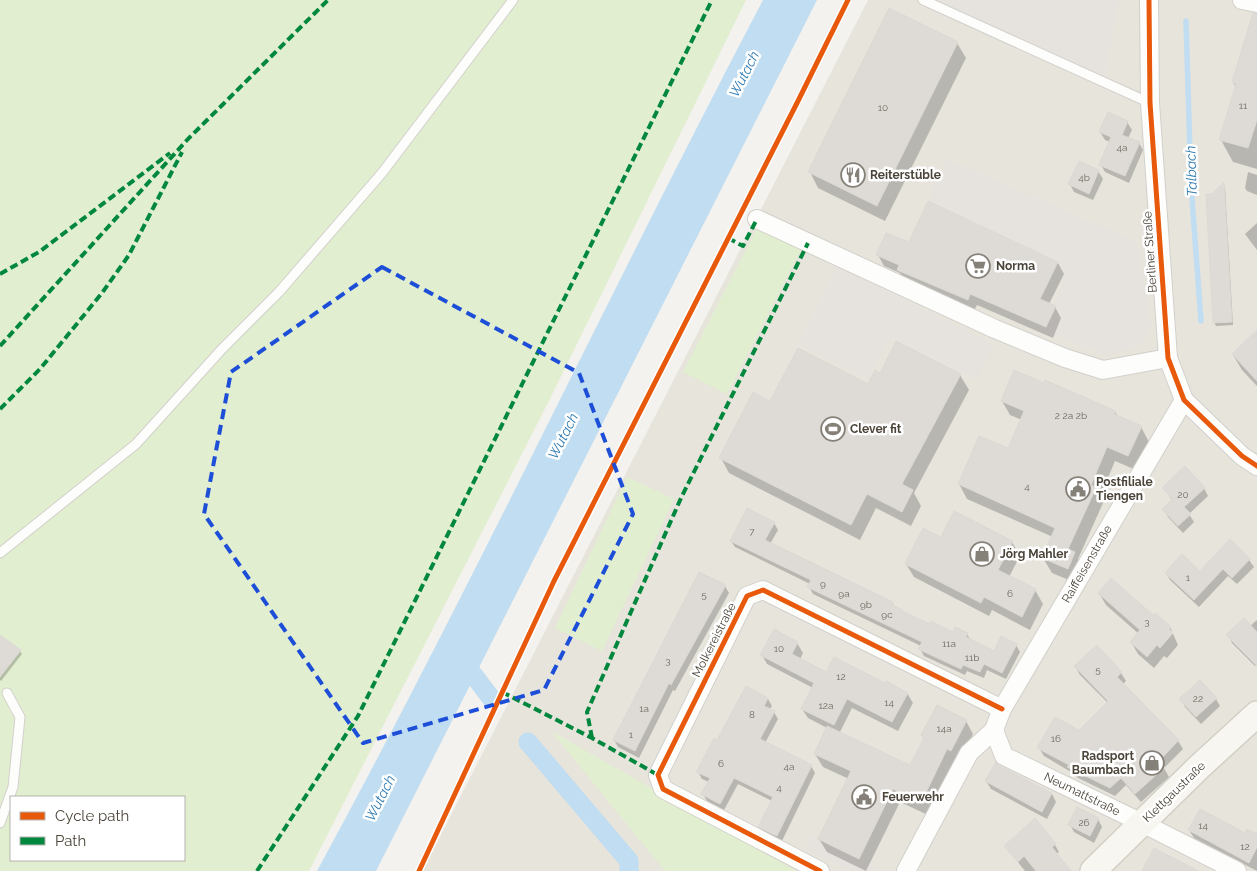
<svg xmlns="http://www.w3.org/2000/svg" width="1257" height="871" font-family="Raleway,sans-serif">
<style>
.residential{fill:#e7e4dc}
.green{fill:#e1eecf;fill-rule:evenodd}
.parking{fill:#e6e3df}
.water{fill:#c0ddf1}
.shadow{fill:#0003}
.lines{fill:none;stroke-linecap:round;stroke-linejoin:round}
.stream{stroke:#c0ddf1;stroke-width:5.5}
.canal{stroke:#c0ddf1;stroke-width:19}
.building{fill:#dedbd6;stroke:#dcd9d4}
.service-casing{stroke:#d2d0cb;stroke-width:11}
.minor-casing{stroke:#d2d0cb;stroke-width:20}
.secondary-casing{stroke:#d3cfc5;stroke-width:28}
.service{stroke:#fdfdfc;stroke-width:9}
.minor{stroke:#fdfdfc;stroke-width:18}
.secondary{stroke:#f7f6f1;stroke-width:25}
.quiet{stroke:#00873e;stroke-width:4;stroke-dasharray:8 4;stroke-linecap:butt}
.cycleway-casing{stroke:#fff;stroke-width:8}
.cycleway{stroke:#e8590c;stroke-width:5}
.marked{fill:none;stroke:#1d4ed8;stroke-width:4;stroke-dasharray:10 6;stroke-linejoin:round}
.labels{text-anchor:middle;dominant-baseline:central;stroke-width:5;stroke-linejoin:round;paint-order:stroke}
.number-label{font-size:10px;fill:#706a61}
.poi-label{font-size:12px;font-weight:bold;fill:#4b4439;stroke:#fff;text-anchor:start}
.street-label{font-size:12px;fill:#4b4439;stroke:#fff}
.water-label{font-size:14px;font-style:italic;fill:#2e7ab2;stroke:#fff}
</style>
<rect width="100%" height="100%" fill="#f4f2ee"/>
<polygon class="residential" points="868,0 1257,0 1257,871 421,871 430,856"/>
<g class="green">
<path d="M0 0H746L549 401 309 871H0ZM11 797H184V860H11Z"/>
<polygon points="758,226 802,248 727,394 683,372"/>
<polygon points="627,477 674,499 602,651 555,628"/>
<polygon points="551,731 797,871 665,871"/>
</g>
<g class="parking">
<polygon points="937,0 1119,0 1103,83 969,21"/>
<polygon points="947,159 1137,242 1151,324 1141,343 1110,356 1043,331 1065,279 1058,262 928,201"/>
<polygon points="838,267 995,345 977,380 890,337 868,379 799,345"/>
<polygon points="812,836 876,868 874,871 850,871 806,849"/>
</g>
<path class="water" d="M763 0H817L376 871H317C473 585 611 289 763 0Z"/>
<g class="shadow">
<polygon points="1257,30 1257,169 1233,162 1221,140 1236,88 1233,82"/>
<polygon points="957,43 966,58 885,221 818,188 810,172"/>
<polygon points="1127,122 1132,130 1128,138 1139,143 1143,150 1129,183 1105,172 1101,165 1110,142 1105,140 1100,132"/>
<polygon points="1098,171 1103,179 1093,200 1074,192 1070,184"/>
<polygon points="1248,172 1257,175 1257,195 1247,191 1245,188"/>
<polygon points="1223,184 1225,187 1233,325 1216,326 1214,322 1213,195"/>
<polygon points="1257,223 1257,250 1245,234"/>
<polygon points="878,255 1058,263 1064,274 1049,304 1055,307 1061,318 1053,338 977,305 974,311 905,281 900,273 884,266"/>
<polygon points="1257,337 1257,386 1242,370 1233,355"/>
<polygon points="880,374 960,375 969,390 914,493 921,506 911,526 876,508 860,540 729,473 721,458 771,403 868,386"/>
<polygon points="1002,401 1115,412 1118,417 1141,427 1149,442 1136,470 1115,461 1100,497 1103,503 1078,559 1083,567 1076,583 1052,573 1043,558 1053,537 967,499 959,484 1008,450 1022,420 1010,415"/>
<polygon points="1164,488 1204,488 1208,496 1189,514 1194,522 1183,533 1168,517 1164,509 1173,501"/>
<polygon points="774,523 778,530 770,544 892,602 895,608 903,613 930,626 954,633 967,634 971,641 995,652 1016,645 1020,652 1006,679 987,670 984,678 967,671 965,675 924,656 920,649 921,646 813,594 809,587 810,584 735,547 731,541"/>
<polygon points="941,539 1012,542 1020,556 1009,577 1035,590 1043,604 1030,630 992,610 989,616 914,577 906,564"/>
<polygon points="1249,560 1254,567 1237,584 1228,576 1199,607 1170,580 1166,573 1200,573"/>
<polygon points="725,586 729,593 675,691 673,690 639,758 618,747 614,740"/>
<polygon points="1099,593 1153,617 1170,627 1178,645 1167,658 1164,656 1154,668 1138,654 1131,642 1139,634 1106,605"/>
<polygon points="1257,620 1257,664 1255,666 1232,643 1228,635 1250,626"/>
<polygon points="0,639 20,651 22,654 1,681 0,680"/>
<polygon points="797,643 803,653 800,659 827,673 886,685 907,693 913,703 898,731 852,708 839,734 911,767 925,739 922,735 966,721 973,734 958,763 954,761 928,815 900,802 866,871 827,852 819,839 849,779 823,767 815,754 827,728 808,718 802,709 813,688 767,664 762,655"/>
<polygon points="1097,646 1121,673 1126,681 1122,685 1178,741 1183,749 1164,768 1169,777 1141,802 1126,785 1115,796 1074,776 1071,772 1044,756 1039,748 1079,732 1108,703 1080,675 1075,666"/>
<polygon points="768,699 772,706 769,710 774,712 778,719 765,743 811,766 815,773 781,843 763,834 759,827 772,801 738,784 724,810 707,801 703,794 709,782 702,779 698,772 718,742"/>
<polygon points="1181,699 1216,699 1220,706 1201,724 1185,707"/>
<polygon points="999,767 1052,794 1056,802 1047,819 991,789 986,781"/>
<polygon points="1098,819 1102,827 1094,843 1074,832 1070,825"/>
<polygon points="1189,830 1257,840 1257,871 1194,838"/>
<polygon points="1055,845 1059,852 1056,854 1069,871 1025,871 1005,846"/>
</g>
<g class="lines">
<polyline class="stream" points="1186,21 1191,185 1201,321"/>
<g class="canal">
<polyline points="460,657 491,698"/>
<polyline points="528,742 629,861 629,871"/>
</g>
</g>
<g class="building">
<polygon points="889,8 958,42 877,206 808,172"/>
<polygon points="1253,13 1257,13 1257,120 1248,148 1219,140 1236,84 1232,82"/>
<polygon points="1108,112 1128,121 1122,135 1140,142 1125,176 1099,165 1111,137 1099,132"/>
<polygon points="1079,161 1099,170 1089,194 1068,184"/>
<polygon points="1224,182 1232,322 1213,323 1206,194 1212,194"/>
<polygon points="928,201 1058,262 1040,299 1056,306 1046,327 970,294 968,300 897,270 899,265 876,255 886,233 909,242"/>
<polygon points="1257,330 1257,381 1232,354"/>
<polygon points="896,341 961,374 902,484 913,490 902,512 867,494 851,525 719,458 753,392 770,401 798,348 868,384 875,370 880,373"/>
<polygon points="1014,370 1044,383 1045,380 1116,411 1114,414 1142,426 1128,456 1107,447 1091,485 1096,488 1068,549 1075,552 1068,569 1042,558 1055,528 958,484 979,436 1008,448 1024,411 1001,401"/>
<polygon points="1185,466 1205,488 1184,507 1191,514 1178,526 1162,509 1173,499 1162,488"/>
<polygon points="747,508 775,522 765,540 893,602 892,605 903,610 902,611 930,624 931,621 953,632 955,627 968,633 966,637 994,651 1001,636 1017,644 1002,673 984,664 980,672 963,665 961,669 918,649 922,642 807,587 811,580 730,541"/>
<polygon points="954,511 1013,541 998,570 1036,589 1022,617 984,597 981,603 905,564 923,528 941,537"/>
<polygon points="1230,539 1250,559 1232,578 1223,569 1194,600 1165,573 1182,554 1200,571"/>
<polygon points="699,572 726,585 671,685 669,683 635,751 613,740"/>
<polygon points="1111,578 1153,615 1155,613 1171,627 1169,629 1173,633 1160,648 1157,645 1147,657 1130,642 1140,630 1098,593"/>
<polygon points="1244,618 1257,632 1257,666 1226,635"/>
<polygon points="774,629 798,642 792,654 826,672 834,657 885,683 886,681 908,693 892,722 847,699 834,725 801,709 814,683 760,655"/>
<polygon points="0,635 21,650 0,677"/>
<polygon points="1097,645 1122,672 1117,677 1179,740 1159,761 1165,767 1135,794 1121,778 1110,788 1067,767 1069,765 1037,748 1055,717 1079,730 1108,701 1074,666"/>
<polygon points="1200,680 1217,698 1196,717 1179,699"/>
<polygon points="746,686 768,698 764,706 775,711 760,739 812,765 777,836 758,827 773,797 734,778 720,804 701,794 710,778 696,772 714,738 717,740"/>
<polygon points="937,705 967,720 951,751 947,749 921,803 893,789 859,859 818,839 851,771 814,754 827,726 910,765 924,737 921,735"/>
<polygon points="996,762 999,766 1052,793 1042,812 985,781"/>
<polygon points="1077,807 1099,818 1090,836 1068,825"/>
<polygon points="1200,809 1245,833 1247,829 1257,834 1257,847 1249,863 1188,830"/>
<polygon points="1035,818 1056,844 1052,847 1071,871 1036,871 1024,856 1018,862 1004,846"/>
<polygon points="1154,848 1199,871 1142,871"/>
</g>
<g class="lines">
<g class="service-casing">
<g id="service">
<polyline points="923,0 1150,103"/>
<polyline points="0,553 136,444 222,349 279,292 382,173 513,0"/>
<polyline points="0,823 13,787 20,717 7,693"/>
</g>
</g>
<g class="minor-casing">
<g id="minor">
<polyline points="1149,0 1150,103 1168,358 1184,400 1242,456 1257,466"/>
<polyline points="1242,0 1257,3"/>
<polyline points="757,219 995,329 1065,358 1103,370 1168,358"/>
<polyline points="994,730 1004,756 1142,823 1237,871"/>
<polyline points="820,871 663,789 658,775 747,596 763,590 1002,709"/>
<polyline points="906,871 969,753 994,730 1002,709 1184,400"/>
</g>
</g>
<g class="secondary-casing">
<polyline id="secondary" points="1093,871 1199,767 1257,714"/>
</g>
<use href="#service" class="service"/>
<use href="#minor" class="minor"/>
<use href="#secondary" class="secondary"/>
<g class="quiet">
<polyline points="728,238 743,246 757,219"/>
<polyline points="0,274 39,252 170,153"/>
<polyline points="0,346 188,139 328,0"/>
<polyline points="0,409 40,369 102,293 129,255 182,152"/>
<polyline points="502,692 592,738 658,775"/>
<polyline points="592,738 587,712 681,498 808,243"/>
<polyline points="257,871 358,716 712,0"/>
</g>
<g class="cycleway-casing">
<g id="cycleway">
<polyline points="1149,0 1150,103 1168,358 1184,400 1242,456 1257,466"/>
<polyline points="419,871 554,581 798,101 848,0"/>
<polyline points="820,871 663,789 658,775 747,596 763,590 1002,709"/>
</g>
</g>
<use href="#cycleway" class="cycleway"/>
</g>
<path class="marked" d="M382 267 579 373 633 514 544 690 363 743 204 514 231 372Z"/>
<defs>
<g id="restaurant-ring" transform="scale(1.25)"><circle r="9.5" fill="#fff" stroke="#868178" stroke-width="1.5"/><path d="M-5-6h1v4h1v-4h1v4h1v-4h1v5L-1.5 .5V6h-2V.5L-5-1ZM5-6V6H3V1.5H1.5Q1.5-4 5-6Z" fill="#868178"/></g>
<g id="supermarket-ring" transform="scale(1.25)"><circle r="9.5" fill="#fff" stroke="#868178" stroke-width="1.5"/><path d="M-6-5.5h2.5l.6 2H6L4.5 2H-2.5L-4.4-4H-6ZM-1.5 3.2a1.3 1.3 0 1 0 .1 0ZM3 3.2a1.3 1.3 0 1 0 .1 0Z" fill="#868178"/></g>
<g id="stadium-ring" transform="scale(1.25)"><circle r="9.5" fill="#fff" stroke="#868178" stroke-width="1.5"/><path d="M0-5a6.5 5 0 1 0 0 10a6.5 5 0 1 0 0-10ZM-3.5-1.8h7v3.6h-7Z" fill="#868178"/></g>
<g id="civic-ring" transform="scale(1.25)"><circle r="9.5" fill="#fff" stroke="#868178" stroke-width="1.5"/><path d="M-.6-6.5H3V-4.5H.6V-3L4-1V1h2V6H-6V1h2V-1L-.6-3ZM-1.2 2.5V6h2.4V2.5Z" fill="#868178"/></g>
<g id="shop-ring" transform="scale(1.25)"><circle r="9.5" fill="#fff" stroke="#868178" stroke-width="1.5"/><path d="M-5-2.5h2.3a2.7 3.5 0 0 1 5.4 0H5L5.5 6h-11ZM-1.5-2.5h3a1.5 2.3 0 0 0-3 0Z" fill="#868178"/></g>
</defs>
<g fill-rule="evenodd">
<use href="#restaurant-ring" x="853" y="175"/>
<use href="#supermarket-ring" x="978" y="266"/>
<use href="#stadium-ring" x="833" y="429"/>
<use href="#civic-ring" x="1078" y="489"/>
<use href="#shop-ring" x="982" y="554"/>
<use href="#shop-ring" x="1152" y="763"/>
<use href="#civic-ring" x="864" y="797"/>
</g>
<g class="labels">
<g class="number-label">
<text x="1243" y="105">11</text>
<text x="883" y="107">10</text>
<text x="1122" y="147">4a</text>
<text x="1084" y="177">4b</text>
<text x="1071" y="415">2 2a 2b</text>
<text x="1027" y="486">4</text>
<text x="1183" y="494">20</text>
<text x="752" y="531">7</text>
<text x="1188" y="577">1</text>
<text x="823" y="583">9</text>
<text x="844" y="593">9a</text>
<text x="1010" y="593">6</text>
<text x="704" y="594">5</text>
<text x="866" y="604">9b</text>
<text x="887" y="614">9c</text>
<text x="1147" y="621">3</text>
<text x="949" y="643">11a</text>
<text x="779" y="648">10</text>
<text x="972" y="657">11b</text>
<text x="668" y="660">3</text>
<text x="1098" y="669">5</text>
<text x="841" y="676">12</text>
<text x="1198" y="698">22</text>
<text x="889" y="702">14</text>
<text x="826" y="705">12a</text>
<text x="644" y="708">1a</text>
<text x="752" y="714">8</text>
<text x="944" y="728">14a</text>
<text x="631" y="734">1</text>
<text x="1056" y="738">16</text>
<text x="721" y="763">6</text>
<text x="789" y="766">4a</text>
<text x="779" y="787">4</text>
<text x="1084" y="822">26</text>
<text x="1203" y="825">14</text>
<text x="1245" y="846">12</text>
</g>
<g class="poi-label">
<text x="870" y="175">Reiterstüble</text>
<text x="996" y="266">Norma</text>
<text x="850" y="429">Clever fit</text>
<text x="1096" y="482">Postfiliale<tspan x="1096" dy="14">Tiengen</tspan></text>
<text x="1000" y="554">Jörg Mahler</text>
<text x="1134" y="756" text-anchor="end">Radsport<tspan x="1134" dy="14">Baumbach</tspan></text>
<text x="882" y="797">Feuerwehr</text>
</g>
<g class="street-label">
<text transform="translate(1150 252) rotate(-94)">Berliner Straße</text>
<text transform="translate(1087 564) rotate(-60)">Raiffeisenstraße</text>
<text transform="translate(714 640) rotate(-63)">Molkereistraße</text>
<text transform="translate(1174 792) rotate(-44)">Klettgaustraße</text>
<text transform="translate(1082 794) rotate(26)">Neumattstraße</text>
</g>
<g class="water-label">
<text transform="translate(744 74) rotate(-63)">Wutach</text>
<text transform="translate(1191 171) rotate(-92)">Talbach</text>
<text transform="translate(563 436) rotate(-63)">Wutach</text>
<text transform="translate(380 798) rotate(-63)">Wutach</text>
</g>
</g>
<rect x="10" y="796" width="175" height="65" fill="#ffffff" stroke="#b7b4b0"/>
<rect x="20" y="812" width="25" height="8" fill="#e8590c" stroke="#b7b4b0"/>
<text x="55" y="821" font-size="15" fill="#4b4439">Cycle path</text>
<rect x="20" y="837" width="25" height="8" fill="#00873e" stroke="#b7b4b0"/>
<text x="55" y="846" font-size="15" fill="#4b4439">Path</text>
</svg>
